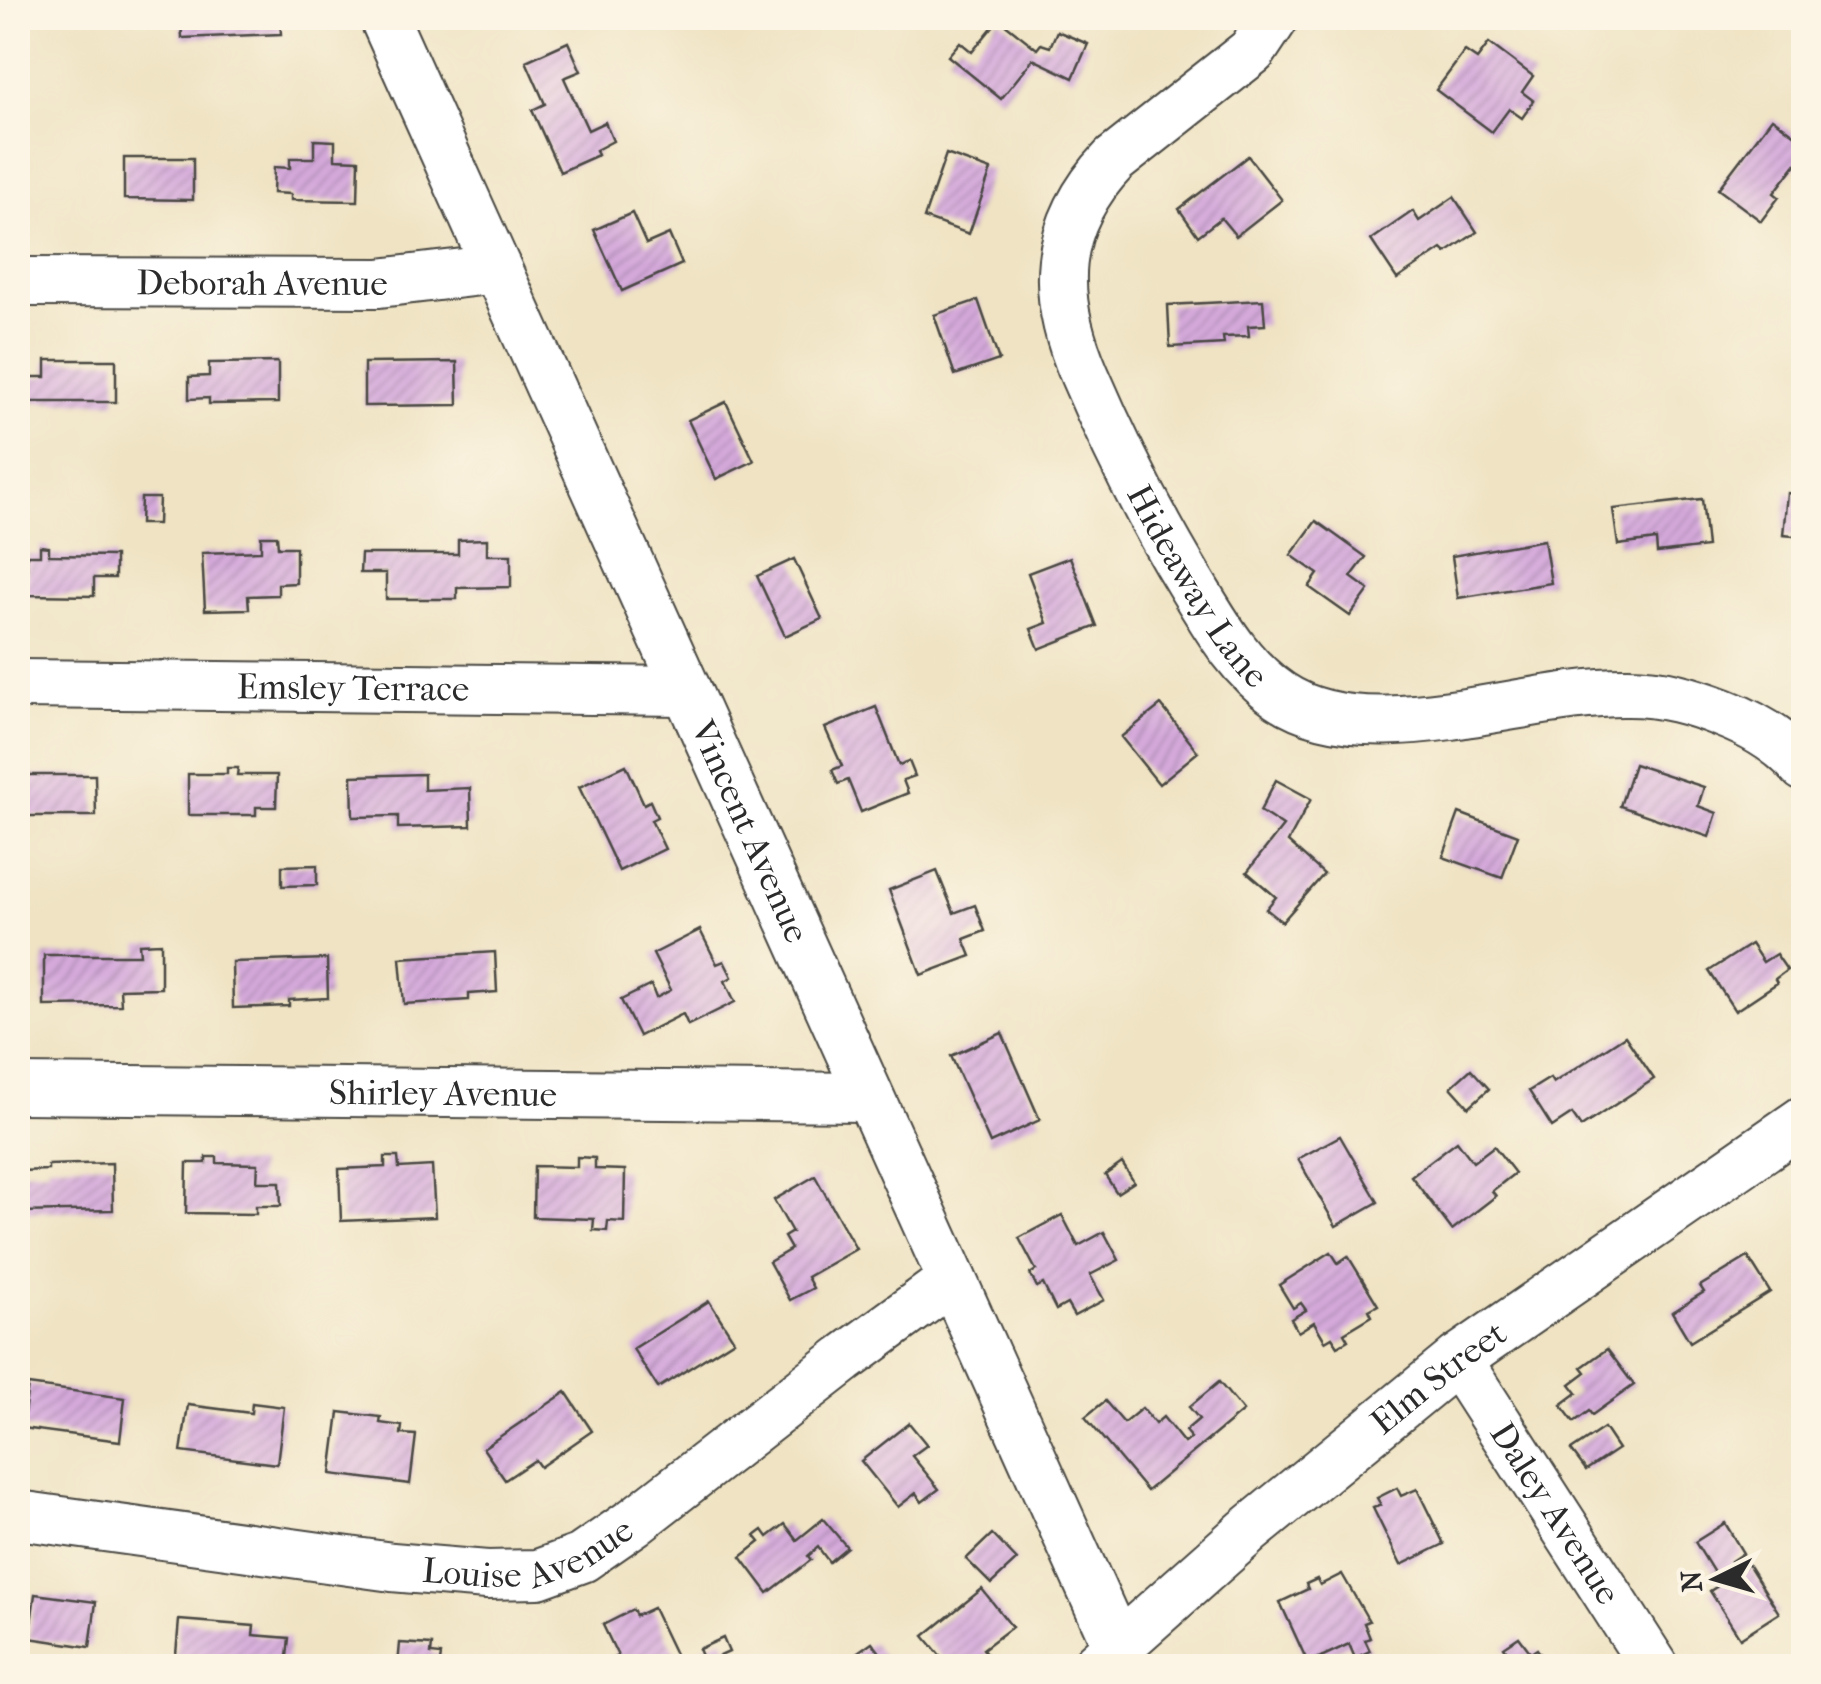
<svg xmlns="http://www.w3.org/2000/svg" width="1821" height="1684" font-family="'IM FELL French Canon',serif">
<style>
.building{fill:url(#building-hatch)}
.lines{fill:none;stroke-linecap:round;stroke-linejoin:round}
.minor-casing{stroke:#484742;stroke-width:52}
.minor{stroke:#fff;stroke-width:48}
.labels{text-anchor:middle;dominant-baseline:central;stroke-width:8;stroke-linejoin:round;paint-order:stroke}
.street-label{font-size:35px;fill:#2b2b2b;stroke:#fcf5e5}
</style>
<defs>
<pattern id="building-hatch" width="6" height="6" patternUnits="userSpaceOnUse" patternTransform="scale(2.5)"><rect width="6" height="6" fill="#d6aadc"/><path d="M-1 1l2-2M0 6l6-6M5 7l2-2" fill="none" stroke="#ae8bb3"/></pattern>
</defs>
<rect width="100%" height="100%" fill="#fcf5e5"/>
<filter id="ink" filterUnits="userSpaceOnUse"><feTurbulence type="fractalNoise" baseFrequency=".01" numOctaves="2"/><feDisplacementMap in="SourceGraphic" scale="20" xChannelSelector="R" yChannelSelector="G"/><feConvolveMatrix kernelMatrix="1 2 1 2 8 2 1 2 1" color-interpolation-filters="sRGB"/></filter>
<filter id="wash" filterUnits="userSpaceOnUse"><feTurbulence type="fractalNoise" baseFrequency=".0048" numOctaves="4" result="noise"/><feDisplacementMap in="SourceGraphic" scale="40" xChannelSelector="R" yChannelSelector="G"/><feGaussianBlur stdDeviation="2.25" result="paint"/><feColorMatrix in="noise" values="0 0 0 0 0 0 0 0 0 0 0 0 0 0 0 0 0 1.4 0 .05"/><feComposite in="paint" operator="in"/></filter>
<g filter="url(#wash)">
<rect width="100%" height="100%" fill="#efe3c3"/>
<g id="blocks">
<g class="building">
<polygon points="181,18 280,18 281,34 182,38"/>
<polygon points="999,19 1037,49 1041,44 1050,47 1057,31 1088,44 1073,78 1033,59 1001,99 948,56 960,42 972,52"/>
<polygon points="568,42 581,71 564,78 588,130 605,122 613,141 596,150 598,155 560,172 532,110 545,104 526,61"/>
<polygon points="1489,43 1533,76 1522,92 1534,101 1522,118 1509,109 1492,132 1436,90 1465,51 1477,59"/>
<polygon points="1772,118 1804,141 1804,154 1774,193 1779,197 1761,221 1718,189"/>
<polygon points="314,140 335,141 335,159 359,160 358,201 291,200 291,194 273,193 274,167 290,168 290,158 314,158"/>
<polygon points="946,154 991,170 969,234 924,218"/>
<polygon points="1248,156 1282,200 1236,236 1221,218 1198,236 1179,209"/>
<polygon points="124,158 193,158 193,200 124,199"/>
<polygon points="1454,197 1477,232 1446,253 1442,249 1397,279 1371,240 1413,211 1419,221"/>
<polygon points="632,213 646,244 669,234 682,264 622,291 594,230"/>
<polygon points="978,300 999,360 955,375 934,315"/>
<polygon points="1263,300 1265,325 1248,326 1249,336 1223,337 1224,344 1170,347 1168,305"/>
<polygon points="46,360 116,360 116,402 27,402 27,377 46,377"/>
<polygon points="278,362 278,403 209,404 209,398 189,399 189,377 209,376 209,363"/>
<polygon points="457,362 458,405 364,406 364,363"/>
<polygon points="726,402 754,461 716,479 688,420"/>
<polygon points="1787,493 1804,495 1804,537 1783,535"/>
<polygon points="141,498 159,498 158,524 140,524"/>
<polygon points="1702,499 1707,547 1657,553 1656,540 1618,545 1613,509"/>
<polygon points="1316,521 1366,557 1351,577 1369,590 1350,616 1309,587 1318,574 1291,555"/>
<polygon points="261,536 277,536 278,547 296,547 296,583 278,584 278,595 248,596 249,609 205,610 202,553 261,551"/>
<polygon points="487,539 487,555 511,555 511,587 457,588 457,599 386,599 386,573 360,573 361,554 458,554 458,540"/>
<polygon points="1544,540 1551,583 1458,598 1452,556"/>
<polygon points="40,546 49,547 49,555 115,556 115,578 94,578 94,596 27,595 27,555 40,555"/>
<polygon points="1070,557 1097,626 1039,649 1031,629 1047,623 1028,573"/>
<polygon points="794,559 822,619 785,636 757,576"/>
<polygon points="1161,705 1198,752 1159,784 1121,737"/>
<polygon points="876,707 899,765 909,761 915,776 903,780 908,793 861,812 848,780 838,784 832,770 842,766 825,728"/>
<polygon points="1634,764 1704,787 1698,806 1717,813 1709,837 1620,806"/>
<polygon points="626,765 644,804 650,801 657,817 651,820 665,849 619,871 579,787"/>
<polygon points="227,768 238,768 237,775 277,775 276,807 256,807 256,815 188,815 188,774 227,774"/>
<polygon points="424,774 424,790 470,788 471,826 398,828 398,816 353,817 352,776"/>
<polygon points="23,775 95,775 96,816 24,816"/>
<polygon points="1276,780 1311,799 1288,842 1324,874 1282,922 1266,909 1276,897 1247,872 1283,826 1260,811"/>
<polygon points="1459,813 1518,835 1502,878 1443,857"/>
<polygon points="317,865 317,885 282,886 282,866"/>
<polygon points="937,871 954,913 975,905 985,931 964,939 971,956 921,975 889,890"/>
<polygon points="700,930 717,964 724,961 732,977 725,981 735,1002 688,1025 683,1014 639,1036 621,1000 651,985 656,998 671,990 653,954"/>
<polygon points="161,943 161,988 120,989 121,1005 44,1006 44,955 140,955 139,944"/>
<polygon points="1751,944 1763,962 1776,954 1787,970 1775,979 1777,983 1735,1011 1709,971"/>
<polygon points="495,952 497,992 469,994 469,1000 404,1004 400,958"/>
<polygon points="327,959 328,998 289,1000 289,1006 233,1008 232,962"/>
<polygon points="1002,1033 1040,1120 990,1143 951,1056"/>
<polygon points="1625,1036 1654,1079 1581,1127 1572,1114 1552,1127 1529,1091 1550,1078 1553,1083"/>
<polygon points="1471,1069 1489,1089 1469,1107 1451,1087"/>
<polygon points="1340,1136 1378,1202 1336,1226 1298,1159"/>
<polygon points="1457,1141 1473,1162 1494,1146 1515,1173 1492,1191 1496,1196 1452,1230 1411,1176"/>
<polygon points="206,1157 217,1157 217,1163 258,1164 257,1182 280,1182 281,1206 256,1206 256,1214 186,1213 187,1163 206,1163"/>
<polygon points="385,1157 398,1157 399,1168 432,1166 435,1217 341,1221 339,1169 385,1167"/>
<polygon points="577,1157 595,1158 595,1169 625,1170 624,1222 608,1221 607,1231 593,1230 594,1219 533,1217 534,1166 577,1167"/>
<polygon points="112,1163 113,1210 18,1212 18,1171 48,1170 48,1165"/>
<polygon points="1122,1163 1134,1182 1117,1193 1105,1175"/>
<polygon points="815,1176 856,1249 807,1277 813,1288 790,1300 769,1262 791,1249 784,1237 792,1232 774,1200"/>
<polygon points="1062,1215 1078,1246 1104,1232 1119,1260 1090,1275 1104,1300 1074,1316 1067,1304 1056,1310 1043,1284 1037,1287 1030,1274 1036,1270 1019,1238"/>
<polygon points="1331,1252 1338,1263 1348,1256 1378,1305 1369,1310 1372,1316 1344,1333 1348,1340 1338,1346 1332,1337 1325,1341 1314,1322 1298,1332 1291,1319 1306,1310 1301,1303 1293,1308 1279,1285"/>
<polygon points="1748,1257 1770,1292 1690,1342 1672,1312 1704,1292 1700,1286"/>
<polygon points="709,1301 734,1340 658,1388 633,1349"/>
<polygon points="1607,1349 1634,1385 1592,1415 1589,1411 1574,1422 1561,1405 1577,1393 1570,1384 1586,1372 1582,1367"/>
<polygon points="1219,1382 1243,1411 1147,1491 1085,1417 1105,1401 1124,1423 1142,1408 1155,1424 1163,1417 1184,1443 1191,1438 1185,1431 1199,1419 1189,1407"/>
<polygon points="28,1385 125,1398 120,1441 22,1428"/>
<polygon points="566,1392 592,1431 540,1467 535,1460 505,1480 483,1448"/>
<polygon points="252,1403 284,1407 277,1464 181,1452 188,1405 251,1413"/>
<polygon points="339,1412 381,1417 380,1423 402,1426 401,1434 416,1435 410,1484 331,1474"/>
<polygon points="909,1423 927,1445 912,1456 939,1489 922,1502 916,1493 898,1507 861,1461"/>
<polygon points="1604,1428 1618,1449 1586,1470 1571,1450"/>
<polygon points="1397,1488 1401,1496 1417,1489 1444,1544 1401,1565 1373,1508 1381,1505 1377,1498"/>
<polygon points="823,1519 847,1547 829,1562 818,1547 808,1556 811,1560 768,1593 741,1557 760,1542 755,1536 763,1530 768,1537 785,1524 797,1540"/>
<polygon points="1725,1523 1743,1553 1731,1561 1738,1572 1748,1564 1779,1613 1740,1638 1710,1591 1721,1584 1695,1542"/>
<polygon points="992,1534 1017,1560 991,1584 966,1559"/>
<polygon points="1342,1574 1369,1621 1364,1623 1370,1638 1365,1640 1370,1651 1355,1658 1349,1644 1308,1663 1280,1602 1308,1589 1306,1584 1317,1579 1320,1585"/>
<polygon points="982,1589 1012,1627 983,1649 991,1659 981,1666 949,1666 924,1636"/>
<polygon points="35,1594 96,1602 90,1647 29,1638"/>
<polygon points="653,1608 676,1656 653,1666 606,1666 604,1662 618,1656 603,1625 633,1610 636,1616"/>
<polygon points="179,1620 254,1626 253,1635 289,1638 286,1666 175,1666"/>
<polygon points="1519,1637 1531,1653 1537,1649 1549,1666 1509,1666 1515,1663 1504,1647"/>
<polygon points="723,1638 729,1652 705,1663 699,1649"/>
<polygon points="872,1642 890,1666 838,1666"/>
<polygon points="400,1643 432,1645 431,1654 441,1655 440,1662 459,1664 459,1666 398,1666"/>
</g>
</g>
</g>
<g filter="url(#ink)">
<use href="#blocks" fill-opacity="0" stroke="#484742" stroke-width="2.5"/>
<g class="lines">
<g class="minor-casing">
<g id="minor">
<path id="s1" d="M384 18 1126 1666"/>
<path id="s2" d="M1274 18 1252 51 1114 160C1051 226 1050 295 1085 376 1116 448 1150 517 1191 584 1216 625 1239 667 1280 695 1368 755 1527 690 1628 692 1662 692 1692 701 1723 713 1754 725 1783 742 1804 767"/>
<path id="s3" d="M24 282 379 283 497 269"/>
<path id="s4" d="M18 684 687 691"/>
<path id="s5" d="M18 1089 869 1097"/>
<path id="s6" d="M1457 1360 1654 1666"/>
<path id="s7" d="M18 1515 392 1567 487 1575 538 1574 582 1558 634 1522 844 1359 952 1280"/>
<path id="s8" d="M1096 1666 1248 1531 1457 1360 1804 1120"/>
</g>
</g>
<use href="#minor" class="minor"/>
</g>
</g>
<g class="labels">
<g class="street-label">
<text stroke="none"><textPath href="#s3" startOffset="238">Deborah Avenue</textPath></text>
<text stroke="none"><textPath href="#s2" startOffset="688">Hideaway Lane</textPath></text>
<text stroke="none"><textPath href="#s4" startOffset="335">Emsley Terrace</textPath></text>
<text stroke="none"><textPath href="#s1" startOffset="892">Vincent Avenue</textPath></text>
<text stroke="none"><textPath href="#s5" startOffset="425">Shirley Avenue</textPath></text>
<text stroke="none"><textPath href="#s8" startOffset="448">Elm Street</textPath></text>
<text stroke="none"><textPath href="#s6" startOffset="182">Daley Avenue</textPath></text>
<text stroke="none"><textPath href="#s7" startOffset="518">Louise Avenue</textPath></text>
</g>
</g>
<rect width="1821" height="1684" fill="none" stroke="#fcf5e5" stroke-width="60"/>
<g transform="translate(1716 1579) rotate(265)" stroke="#fcf5e5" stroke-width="8" paint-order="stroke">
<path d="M0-8L18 38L0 25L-18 38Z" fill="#2b2b2b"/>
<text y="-15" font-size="28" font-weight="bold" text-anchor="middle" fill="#2b2b2b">N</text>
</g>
</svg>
